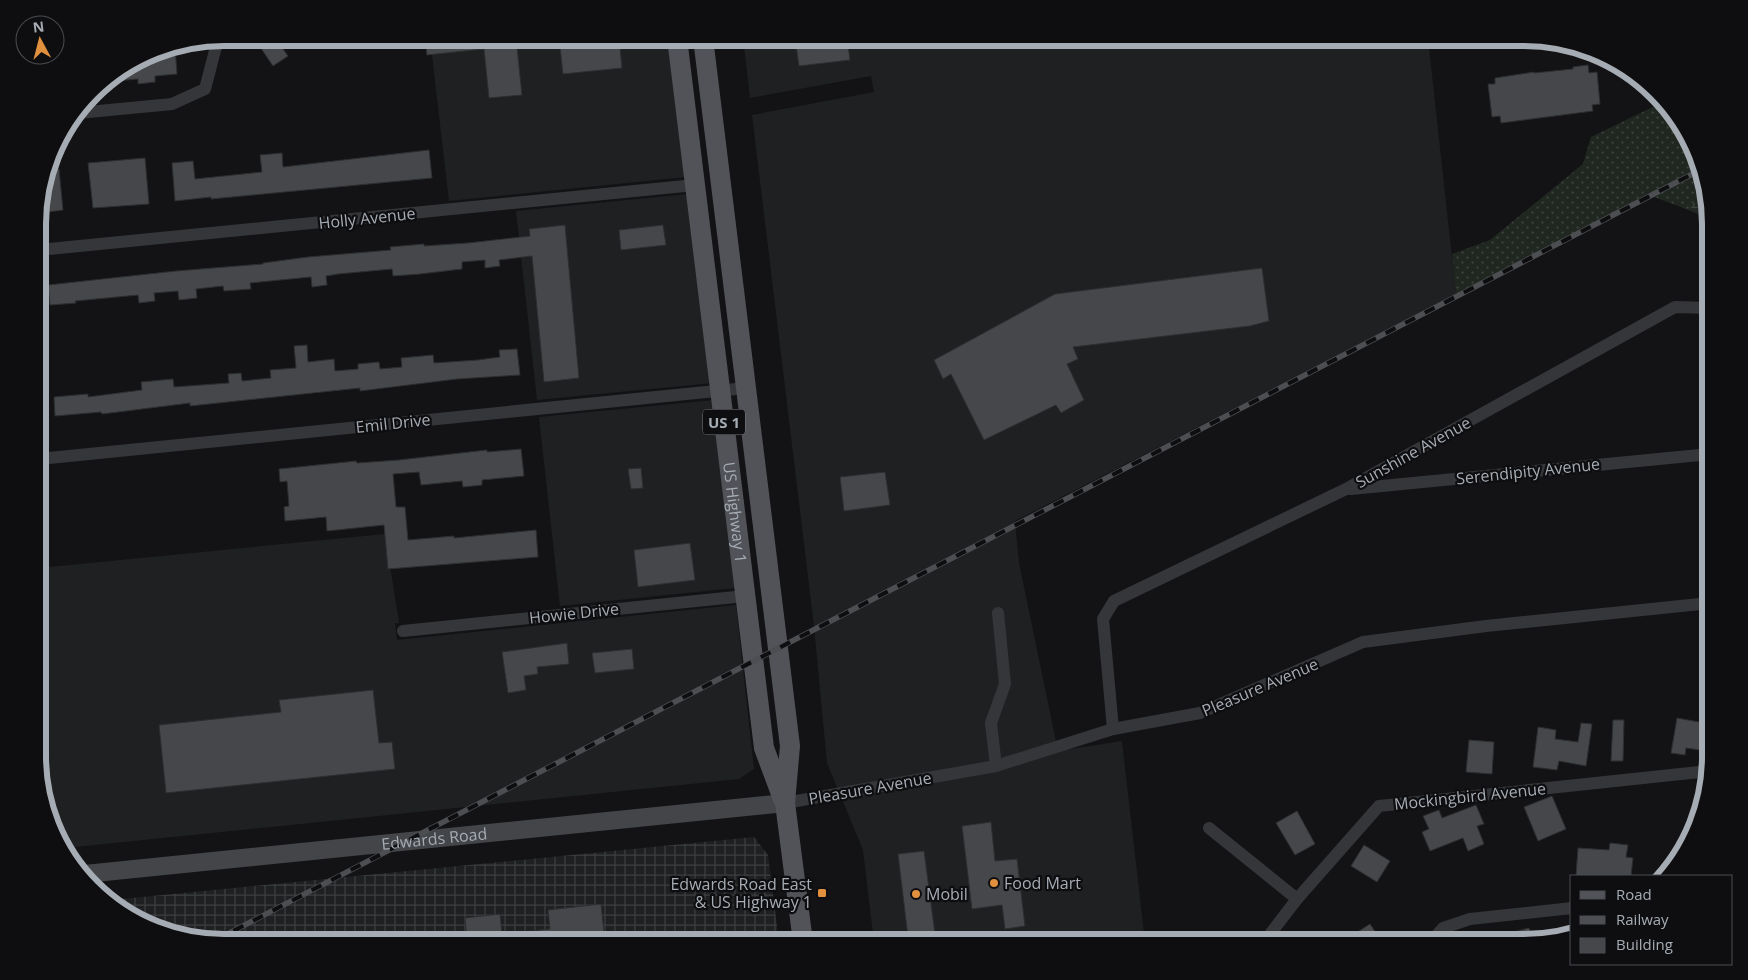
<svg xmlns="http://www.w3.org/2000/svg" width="1748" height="980" font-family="'Open Sans',sans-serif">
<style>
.built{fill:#1f2022}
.industrial{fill:url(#industrial-grid)}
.grass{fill:url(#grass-dots)}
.wetland{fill:url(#wetland-marsh)}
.building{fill:#45474a;stroke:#2d2e30}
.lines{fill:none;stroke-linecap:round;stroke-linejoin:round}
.street{stroke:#353639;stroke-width:12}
.secondary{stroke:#434549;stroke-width:18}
.primary{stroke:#515358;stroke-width:20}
.rail-casing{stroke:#4c4e52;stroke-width:5.5}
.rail{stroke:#0e0e10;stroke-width:4;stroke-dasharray:11;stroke-linecap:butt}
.poi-dot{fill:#e1913e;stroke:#0e0e10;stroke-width:2}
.labels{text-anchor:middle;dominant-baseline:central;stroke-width:4.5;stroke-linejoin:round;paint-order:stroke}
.shield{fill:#0e0e10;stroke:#787d83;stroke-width:1}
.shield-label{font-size:15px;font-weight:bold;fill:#a6acb4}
.street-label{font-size:16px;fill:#a6acb4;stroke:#0e0e10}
.poi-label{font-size:16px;fill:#a6acb4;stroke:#0e0e10;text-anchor:start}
.rim{fill:none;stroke:#a6acb4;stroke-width:6}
</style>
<defs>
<pattern id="industrial-grid" width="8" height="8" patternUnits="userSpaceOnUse" patternTransform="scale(1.25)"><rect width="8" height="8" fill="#1f2022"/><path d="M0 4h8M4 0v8" fill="none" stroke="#3d3e40"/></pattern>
<pattern id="grass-dots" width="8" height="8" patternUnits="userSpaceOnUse" patternTransform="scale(1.25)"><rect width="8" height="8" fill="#202720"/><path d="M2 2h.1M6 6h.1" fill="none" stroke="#3d443e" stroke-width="1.8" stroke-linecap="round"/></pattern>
<pattern id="wetland-marsh" width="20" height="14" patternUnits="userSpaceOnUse" patternTransform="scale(1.25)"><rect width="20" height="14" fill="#202720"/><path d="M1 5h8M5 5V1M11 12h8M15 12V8" fill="none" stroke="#3d443e"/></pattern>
</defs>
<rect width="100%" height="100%" fill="#131315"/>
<g class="built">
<polygon points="430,38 669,38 686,177 449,201"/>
<polygon points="743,38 1428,38 1456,294 1015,521 1019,563 1058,751 1122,741 1145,942 874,942 863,850 827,763 814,626 752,115 874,92 871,76 750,98"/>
<polygon points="688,194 712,383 537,400 516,211"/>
<polygon points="714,400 735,588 560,606 539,417"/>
<polygon points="385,534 399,623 395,623 397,640 736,605 754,769 739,779 65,848 39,780 39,568"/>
</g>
<polygon class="industrial" points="754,837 768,855 779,942 223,942 176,936 131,918 112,900"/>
<polygon class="grass" points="1661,103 1679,121 1701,164 1707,196 1691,204 1691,211 1649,195 1456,294 1452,254 1490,240 1583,164 1591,137"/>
<polygon class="wetland" points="1707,196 1710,217 1708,218 1691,211 1691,204"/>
<g class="building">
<polygon points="254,38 300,38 283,49 288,56 273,66"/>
<polygon points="425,38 516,38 522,95 489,98 484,49 427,55"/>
<polygon points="559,38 619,38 622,68 563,74"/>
<polygon points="795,38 847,38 850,60 799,66"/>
<polygon points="175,47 177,74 155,76 155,82 138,84 138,79 103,82 153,52"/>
<polygon points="1588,65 1589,73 1597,72 1600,104 1592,105 1593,111 1501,123 1500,116 1492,117 1488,84 1495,84 1495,78 1534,72 1534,73 1573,69 1573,67"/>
<polygon points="429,150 432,178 211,199 211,197 175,201 172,163 193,161 195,179 262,172 260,155 282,153 283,167"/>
<polygon points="145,158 149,204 93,208 88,163"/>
<polygon points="59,169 63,210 40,213 39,200 48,170"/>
<polygon points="565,225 579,378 544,382 532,256 499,260 500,266 485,268 485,260 462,262 462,269 420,274 393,276 392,269 338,274 326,276 327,285 312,287 311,277 250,283 251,289 224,291 223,286 196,289 197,298 179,300 178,291 154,293 155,301 139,303 138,295 75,301 76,303 50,305 48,285 176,271 263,264 263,263 308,257 391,250 390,247 424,244 424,246 468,243 530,236 529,229"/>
<polygon points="663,225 666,245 621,250 619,230"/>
<polygon points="1262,268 1269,321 1250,326 1073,347 1078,359 1067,364 1084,400 1061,413 1056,405 984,440 951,374 943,379 934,360 1055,294"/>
<polygon points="307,345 308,362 334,359 335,371 358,369 358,364 379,362 380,369 402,367 401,358 433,355 434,363 478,360 500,357 499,350 517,349 520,375 457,379 360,391 360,388 190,406 190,403 102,414 101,412 55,416 54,397 88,394 88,397 142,390 141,382 173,379 174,387 229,383 228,374 241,373 242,381 271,378 270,370 296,368 294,346"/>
<polygon points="521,449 524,476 482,480 482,485 463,487 462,481 421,485 419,472 393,474 396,507 405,507 408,540 454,536 454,538 536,530 538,557 388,569 384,525 327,531 326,517 285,521 284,507 289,506 287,481 280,482 279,469 356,461 357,463 399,460 487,450 487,452"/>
<polygon points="641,468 643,488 631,489 628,469"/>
<polygon points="885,472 890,505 844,511 840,477"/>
<polygon points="690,543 695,580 638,587 634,550"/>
<polygon points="567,643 569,664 537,667 538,674 524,676 526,690 508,693 502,652"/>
<polygon points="632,649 634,669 595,673 592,653"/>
<polygon points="373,690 379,743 392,742 395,769 166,793 159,725 281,712 279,700"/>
<polygon points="1677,718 1710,724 1710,749 1700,750 1686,748 1685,755 1671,753"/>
<polygon points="1613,720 1624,720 1623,761 1611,761"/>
<polygon points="1581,723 1592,724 1586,766 1559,761 1557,770 1533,767 1538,727 1556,730 1555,739 1578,742"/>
<polygon points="1469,740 1494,742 1492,774 1466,772"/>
<polygon points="1552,796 1566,829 1538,841 1524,807"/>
<polygon points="1476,805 1484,824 1477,826 1484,844 1468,851 1463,838 1430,851 1422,832 1429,829 1423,816 1439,810 1442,818"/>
<polygon points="1297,811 1315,844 1295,855 1276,823"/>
<polygon points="991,822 995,861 1017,859 1025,926 1005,929 1002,905 972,909 962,826"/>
<polygon points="1610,843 1628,845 1626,857 1633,858 1631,876 1576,876 1578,848 1609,850"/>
<polygon points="1364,845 1390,861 1377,882 1351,866"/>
<polygon points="924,851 935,934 908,937 898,854"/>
<polygon points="601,904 605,942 467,942 465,918 500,914 502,934 550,929 548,910"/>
<polygon points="1370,924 1382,942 1342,942"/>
<polygon points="1529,928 1533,942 1491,942 1490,938"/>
</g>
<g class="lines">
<g class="street">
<polyline points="78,113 172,104 205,89 218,39"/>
<polyline points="39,250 695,185"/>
<polyline points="39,459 746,388"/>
<polyline points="1351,489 1710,454"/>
<polyline points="403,631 745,596"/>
<polyline points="1113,729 1103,619 1114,601 1346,489 1675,307 1710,308"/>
<polyline points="996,766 991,723 1005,684 998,613"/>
<polyline points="785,803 996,766 1113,729 1200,713 1363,642 1486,626 1710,603"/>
<polyline points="1209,828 1297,899"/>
<polyline points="1264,942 1297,899 1379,806 1709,771"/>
<polyline points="1431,942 1443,928 1470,919 1572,908"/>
</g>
<path class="secondary" id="s1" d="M85 874 785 803"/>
<g class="primary">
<path id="s2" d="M677 38 764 748 783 799"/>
<polyline points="703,38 790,746 785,803 803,942"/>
</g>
<g class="rail-casing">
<polyline id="rail" points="214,941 1702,169"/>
</g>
<use href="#rail" class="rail"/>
</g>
<g class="poi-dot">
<circle cx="994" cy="883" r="5"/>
<rect x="817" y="888" width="10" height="10" rx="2.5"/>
<circle cx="916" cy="894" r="5"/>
</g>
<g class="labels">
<rect class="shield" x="703" y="409.5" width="42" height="25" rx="4"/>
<g class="shield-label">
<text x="724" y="422">US 1</text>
</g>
<g class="street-label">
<text transform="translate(367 218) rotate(-6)">Holly Avenue</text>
<text transform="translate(393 423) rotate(-6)">Emil Drive</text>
<text transform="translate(1413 452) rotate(-29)">Sunshine Avenue</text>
<text transform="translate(1528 471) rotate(-6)">Serendipity Avenue</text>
<text stroke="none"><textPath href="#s2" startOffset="478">US Highway 1</textPath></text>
<text transform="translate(574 613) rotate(-6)">Howie Drive</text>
<text transform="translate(1260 687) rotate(-23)">Pleasure Avenue</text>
<text transform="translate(870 788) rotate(-10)">Pleasure Avenue</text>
<text transform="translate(1470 796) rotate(-6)">Mockingbird Avenue</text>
<text stroke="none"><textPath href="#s1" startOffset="351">Edwards Road</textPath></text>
</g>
<g class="poi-label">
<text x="1004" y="883">Food Mart</text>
<text x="812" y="884" text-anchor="end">Edwards Road East<tspan x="812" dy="18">&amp; US Highway 1</tspan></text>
<text x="926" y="894">Mobil</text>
</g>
</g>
<path d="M0 0H1748V980H0ZM224 46H1524A178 178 0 0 1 1702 224V756A178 178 0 0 1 1524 934H224A178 178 0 0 1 46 756V224A178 178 0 0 1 224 46Z" fill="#0e0e10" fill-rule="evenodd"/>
<path class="rim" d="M224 46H1524A178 178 0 0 1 1702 224V756A178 178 0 0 1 1524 934H224A178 178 0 0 1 46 756V224A178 178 0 0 1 224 46Z"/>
<rect x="1570" y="875" width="162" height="90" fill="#0e0e10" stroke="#4b4d52"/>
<rect x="1580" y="891" width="25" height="8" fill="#515358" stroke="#4b4d52"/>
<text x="1616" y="900" font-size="15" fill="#a6acb4">Road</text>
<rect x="1580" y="916" width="25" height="8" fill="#4c4e52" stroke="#4b4d52"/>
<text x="1616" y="925" font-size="15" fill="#a6acb4">Railway</text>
<rect x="1580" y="938" width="25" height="15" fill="#45474a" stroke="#4b4d52"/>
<text x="1616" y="950" font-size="15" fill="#a6acb4">Building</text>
<g transform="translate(40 40) rotate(353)"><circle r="24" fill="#0e0e10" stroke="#4b4d52"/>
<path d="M0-4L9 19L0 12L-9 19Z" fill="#e1913e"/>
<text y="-8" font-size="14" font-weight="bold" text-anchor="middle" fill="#a6acb4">N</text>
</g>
</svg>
